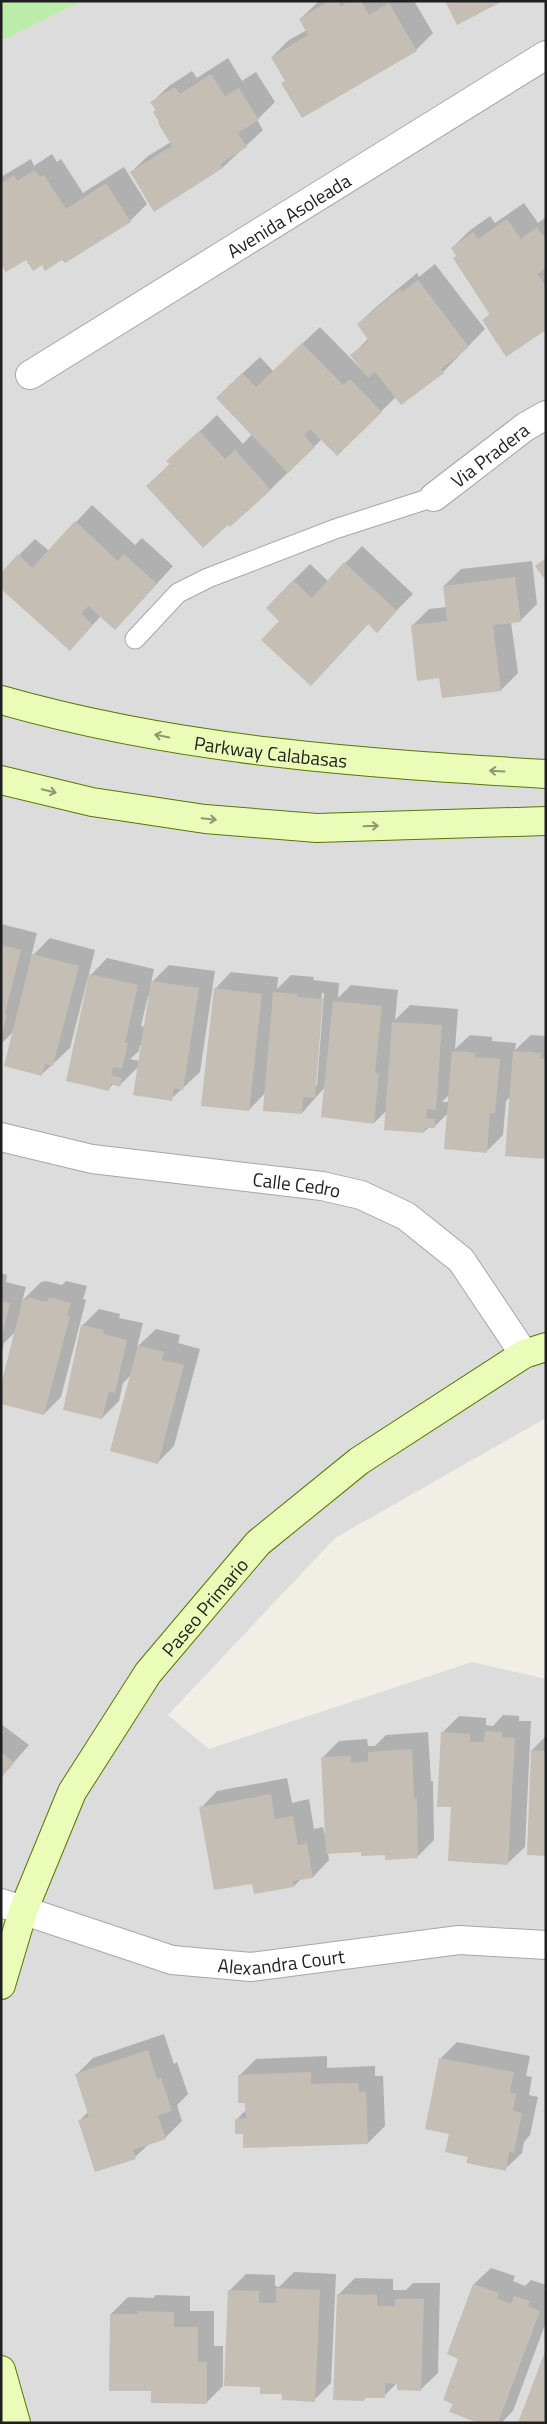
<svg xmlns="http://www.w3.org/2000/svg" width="547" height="2424" font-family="'Titillium Web',sans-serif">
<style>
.residential{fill:#dddcdc}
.grass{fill:#bdebaa}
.shadow{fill:#0003;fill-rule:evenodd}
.building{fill:#c5beb4}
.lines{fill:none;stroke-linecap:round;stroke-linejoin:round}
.lane-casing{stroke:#a6a6a6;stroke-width:21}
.street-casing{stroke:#a6a6a6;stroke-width:30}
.secondary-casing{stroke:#567803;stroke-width:30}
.lane{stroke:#fff;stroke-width:19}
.street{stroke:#fff;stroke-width:28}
.secondary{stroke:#ebfbb8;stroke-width:28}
.oneway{stroke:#8f9873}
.labels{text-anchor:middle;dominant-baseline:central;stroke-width:4;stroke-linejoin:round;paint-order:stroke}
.street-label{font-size:19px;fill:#1f1f1f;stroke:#fff}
</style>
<rect width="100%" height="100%" fill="#f0eee5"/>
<polygon class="residential" points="82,1 546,1 546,1418 335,1538 168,1715 209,1749 472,1662 546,1679 546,2423 1,2423 1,41"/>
<polygon class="grass" points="1,1 82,1 1,41"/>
<g class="shadow">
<polygon points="319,1 414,1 433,33 416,50 286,80 272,57 289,40 307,30 300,19"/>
<polygon points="228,58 242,81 256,72 275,102 257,120 263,130 222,168 131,172 148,156 171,142 152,102 169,86 192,71 197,78"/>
<polygon points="52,154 57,162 61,159 83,193 124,167 147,204 130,221 42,263 26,258 1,263 1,177 31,159 34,166"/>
<polygon points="524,203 538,223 546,217 546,329 483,320 491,313 452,248 469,231 490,216 495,223"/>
<polygon points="435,264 485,329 443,372 396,397 337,454 322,439 270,490 147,486 170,464 185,445 217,415 243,444 252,434 234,381 260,357 273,371 320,327 362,370 363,369 352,355 369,338 358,324 375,308 417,273 419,277"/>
<polygon points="92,505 135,545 142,538 173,566 131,612 101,616 70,649 19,555 35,539 49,551"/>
<polygon points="362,546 413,594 393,614 369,623 311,685 280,621 293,581 310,564 328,581"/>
<polygon points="532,561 537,604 520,621 511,622 518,673 501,690 440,677 412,626 429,609 447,607 444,586 461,569"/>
<polygon points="1,924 37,933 31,957 50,938 95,950 70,1048 42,1074 14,1031 1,1044"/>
<path d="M107 958 154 969 151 983 169 965 215 971 200 1072 171 1099 139 1066 120 1085 114 1084 108 1089 90 978H88ZM148 996H150L145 1027 141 1026ZM140 1045H142L139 1061 130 1059 139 1051Z"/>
<path d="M231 972 278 977 277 989 291 975 314 977 313 980 339 983 338 998 351 985 398 990 395 1020 410 1005 458 1009 455 1049 470 1035 492 1037V1041L516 1043 515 1050 531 1035 546 1036V1158L510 1097 506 1101 503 1135 486 1152 448 1113 434 1127H429L424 1132 387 1110 374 1123 326 1086 302 1113 266 1092 249 1110 214 990ZM322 993H324L317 1085 314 1087ZM450 1094 449 1102H442Z"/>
<polygon points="1,1273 7,1275 6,1282 26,1287 22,1301 41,1282 46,1281 62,1285 66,1281 87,1286 83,1299 86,1300 61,1397 44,1414 16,1331 4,1343 1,1357"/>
<polygon points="99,1309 120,1314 119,1318 143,1323 137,1347 156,1329 180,1335 178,1343 200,1349 174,1446 157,1463 131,1375 123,1383 119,1401 102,1418 82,1326"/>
<polygon points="503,1715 519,1716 519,1721 531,1721 525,1847 508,1863 452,1806 442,1733 459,1716 486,1718 486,1725 493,1726"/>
<polygon points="1,1724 29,1745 1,1777"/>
<polygon points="428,1732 431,1781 433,1781 434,1840 418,1856 362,1851 328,1852 329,1860 313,1877 301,1879 294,1886 253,1882 201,1808 217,1791 287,1778 292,1803 309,1799 314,1829 323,1827 325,1835 327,1835 322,1758 339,1741 367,1739 368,1746 375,1746 386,1735"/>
<polygon points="546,1736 546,1855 532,1750"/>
<polygon points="164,2034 174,2064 177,2062 188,2094 177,2105 182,2121 165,2138 150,2143 135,2157 79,2121 88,2112 76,2075 93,2058"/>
<polygon points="457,2042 530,2056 526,2076 532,2077 529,2095 538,2097 530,2135 524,2142 522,2153 505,2169 470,2156 450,2133 441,2058"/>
<polygon points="327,2056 327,2068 375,2066 375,2076 383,2076 385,2126 368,2143 244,2133 236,2120 247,2109 239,2076 256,2059"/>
<polygon points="491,2268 515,2276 513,2281 525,2286 531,2280 546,2285 544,2290 546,2290 546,2322 513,2411 501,2423 483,2423 454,2403 460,2358 448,2354 474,2284"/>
<polygon points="294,2272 336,2274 331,2383 314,2400 261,2386 230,2290 246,2274 275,2275 275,2286 279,2287"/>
<polygon points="355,2278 393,2279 393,2290 406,2290 413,2283 440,2283 438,2373 421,2389 398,2382 384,2396 367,2396 364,2400 338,2295"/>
<polygon points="156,2295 190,2296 190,2311 214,2311 214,2346 223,2346 223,2386 206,2403 111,2314 128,2297 153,2298"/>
</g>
<g class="building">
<polygon points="329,1 339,1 341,6 349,1 361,1 369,15 389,3 417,51 302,118 281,83 285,81 271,57 308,35 299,19"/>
<polygon points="445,1 503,1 457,25"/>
<polygon points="211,74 225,96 239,88 259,120 238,133 247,147 220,164 223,168 154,212 130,172 172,146 158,123 159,122 153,112 156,110 150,102 175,87 180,94"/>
<polygon points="35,170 40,177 44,175 66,209 106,183 131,222 65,263 62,260 45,271 42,265 33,271 26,260 6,272 1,265 1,183 14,175 17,181"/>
<polygon points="507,219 521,239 537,227 546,239 546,268 537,274 546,286 546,330 506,357 482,320 490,315 453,258 456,256 451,248 473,232 478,239"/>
<polygon points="418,280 469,347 441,369 444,373 401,405 375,372 368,378 350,355 369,341 357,324 400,289 402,292"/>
<polygon points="302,343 343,385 350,379 382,412 337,456 310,429 304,435 315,447 288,473 216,398 242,373 256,387"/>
<polygon points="199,431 225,459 235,450 271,490 230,527 228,525 203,548 146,486 170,464 166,461"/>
<polygon points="75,521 118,561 124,554 157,584 115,630 88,606 81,614 93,625 70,651 1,589 1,573 18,554 32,568"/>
<polygon points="546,558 546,581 535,566"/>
<polygon points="344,562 397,611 377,633 368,624 311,686 261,640 279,621 266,608 293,580 312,598"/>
<polygon points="515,577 521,622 493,625 501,691 442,698 439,678 417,681 411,625 447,621 443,586"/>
<polygon points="1,945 21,950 5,1013 7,1014 2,1035"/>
<polygon points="32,954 79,966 53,1066 45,1064 42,1076 4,1066"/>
<polygon points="89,974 138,985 125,1043 128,1043 122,1069 113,1067 111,1075 122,1078 120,1087 110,1084 109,1091 66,1081"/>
<polygon points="151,981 199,988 183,1090 174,1088 172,1101 133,1095"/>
<polygon points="214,988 262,994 249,1111 201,1106"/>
<polygon points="273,992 298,994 297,997 323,999 315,1098 303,1097 302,1114 263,1111"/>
<polygon points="333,1001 382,1006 375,1073 379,1073 374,1124 321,1117"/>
<polygon points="392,1022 442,1025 436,1110 427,1109 426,1118 435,1119 435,1128 425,1128 424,1133 384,1130"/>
<polygon points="452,1051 476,1053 475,1057 500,1059 495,1114 490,1113 487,1153 444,1149"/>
<polygon points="513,1051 541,1053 540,1059 546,1059 546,1159 505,1156"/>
<polygon points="28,1297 47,1302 49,1297 71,1303 67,1316 70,1316 44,1415 1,1404 1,1385 23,1298 27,1300"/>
<polygon points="1,1301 10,1303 2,1336 1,1336"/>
<polygon points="81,1325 104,1330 103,1334 127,1340 115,1393 109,1391 102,1419 63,1410"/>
<polygon points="138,1345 164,1352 162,1360 184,1365 158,1464 110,1451"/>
<polygon points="485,1731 502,1732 502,1737 515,1738 508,1865 448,1861 451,1807 437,1807 441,1732 470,1734 470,1742 484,1742"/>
<polygon points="412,1749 414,1798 417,1798 418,1858 385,1860 385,1855 361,1856 361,1852 326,1854 321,1757 351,1756 351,1763 368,1761 368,1752"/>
<polygon points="531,1750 546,1751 546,1856 527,1855"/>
<polygon points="1,1752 14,1763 1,1778"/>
<polygon points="271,1794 275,1819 293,1816 298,1845 307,1843 313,1878 293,1881 294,1887 254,1894 252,1884 214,1890 199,1807"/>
<polygon points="148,2050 157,2079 161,2078 172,2111 158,2116 166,2139 133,2150 136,2159 95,2172 78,2120 89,2117 75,2074"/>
<polygon points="439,2058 514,2072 510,2092 516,2094 513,2111 522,2113 514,2153 509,2152 506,2171 466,2163 468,2157 445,2152 449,2134 425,2129"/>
<polygon points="311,2072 311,2084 358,2083 359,2092 366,2092 368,2144 243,2148 243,2134 235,2134 235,2119 246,2118 245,2103 238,2103 238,2075"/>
<polygon points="473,2284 499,2293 497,2298 511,2304 514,2296 530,2301 528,2306 540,2311 498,2423 479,2423 449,2412 453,2404 443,2400 458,2359 447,2354"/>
<polygon points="276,2288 320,2290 315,2402 282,2400 282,2394 260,2394 260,2387 224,2386 228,2290 259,2291 259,2303 276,2303"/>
<polygon points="337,2294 377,2295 377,2306 395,2306 395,2299 424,2299 421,2391 397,2390 397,2384 385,2383 385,2398 364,2398 364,2401 333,2400"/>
<polygon points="138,2311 174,2312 174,2327 198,2327 198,2362 207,2362 207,2404 151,2403 151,2391 109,2391 110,2314 138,2314"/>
<polygon points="546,2349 546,2423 518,2423"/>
</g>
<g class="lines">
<g class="lane-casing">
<polyline id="lane" points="135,639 178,593 208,578 335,529 434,497"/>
</g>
<g class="street-casing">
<g id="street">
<path id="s1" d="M30 375 546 55"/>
<path id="s2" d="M434 497 525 427 546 415"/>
<path id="s3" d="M1 1137 92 1159 322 1186 361 1195 406 1216 461 1260 524 1354"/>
<path id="s4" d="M1 1903 172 1960 251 1967 459 1940 546 1945"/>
</g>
</g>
<g class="secondary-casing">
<g id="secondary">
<path id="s5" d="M1 700C180 751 362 763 546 774"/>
<polyline points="1,780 92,802 205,819 317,828 546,821"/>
<path id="s6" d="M1 1985 23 1911 72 1792 148 1673 258 1543 359 1461 524 1354 546 1347"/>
<polyline points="1,2370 16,2423"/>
</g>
</g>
<use href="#lane" class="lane"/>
<use href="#street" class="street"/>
<use href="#secondary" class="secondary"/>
</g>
<defs><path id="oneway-shaft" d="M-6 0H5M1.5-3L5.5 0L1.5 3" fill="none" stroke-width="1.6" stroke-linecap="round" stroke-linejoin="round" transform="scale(1.25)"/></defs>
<g class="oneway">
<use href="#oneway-shaft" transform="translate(162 736) rotate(-169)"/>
<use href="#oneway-shaft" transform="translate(497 771) rotate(-177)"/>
<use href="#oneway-shaft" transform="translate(49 791) rotate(13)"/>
<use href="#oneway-shaft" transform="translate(209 819) rotate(6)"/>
<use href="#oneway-shaft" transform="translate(371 826) rotate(-2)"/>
</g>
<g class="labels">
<g class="street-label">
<text stroke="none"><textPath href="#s1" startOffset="304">Avenida Asoleada</textPath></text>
<text stroke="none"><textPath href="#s2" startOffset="70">Via Pradera</textPath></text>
<text stroke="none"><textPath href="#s5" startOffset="275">Parkway Calabasas</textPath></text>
<text stroke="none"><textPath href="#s3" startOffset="300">Calle Cedro</textPath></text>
<text stroke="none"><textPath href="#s6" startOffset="434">Paseo Primario</textPath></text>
<text stroke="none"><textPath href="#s4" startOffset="290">Alexandra Court</textPath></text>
</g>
</g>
<rect width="547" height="2424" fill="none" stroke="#1f1f1f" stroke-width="5"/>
</svg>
